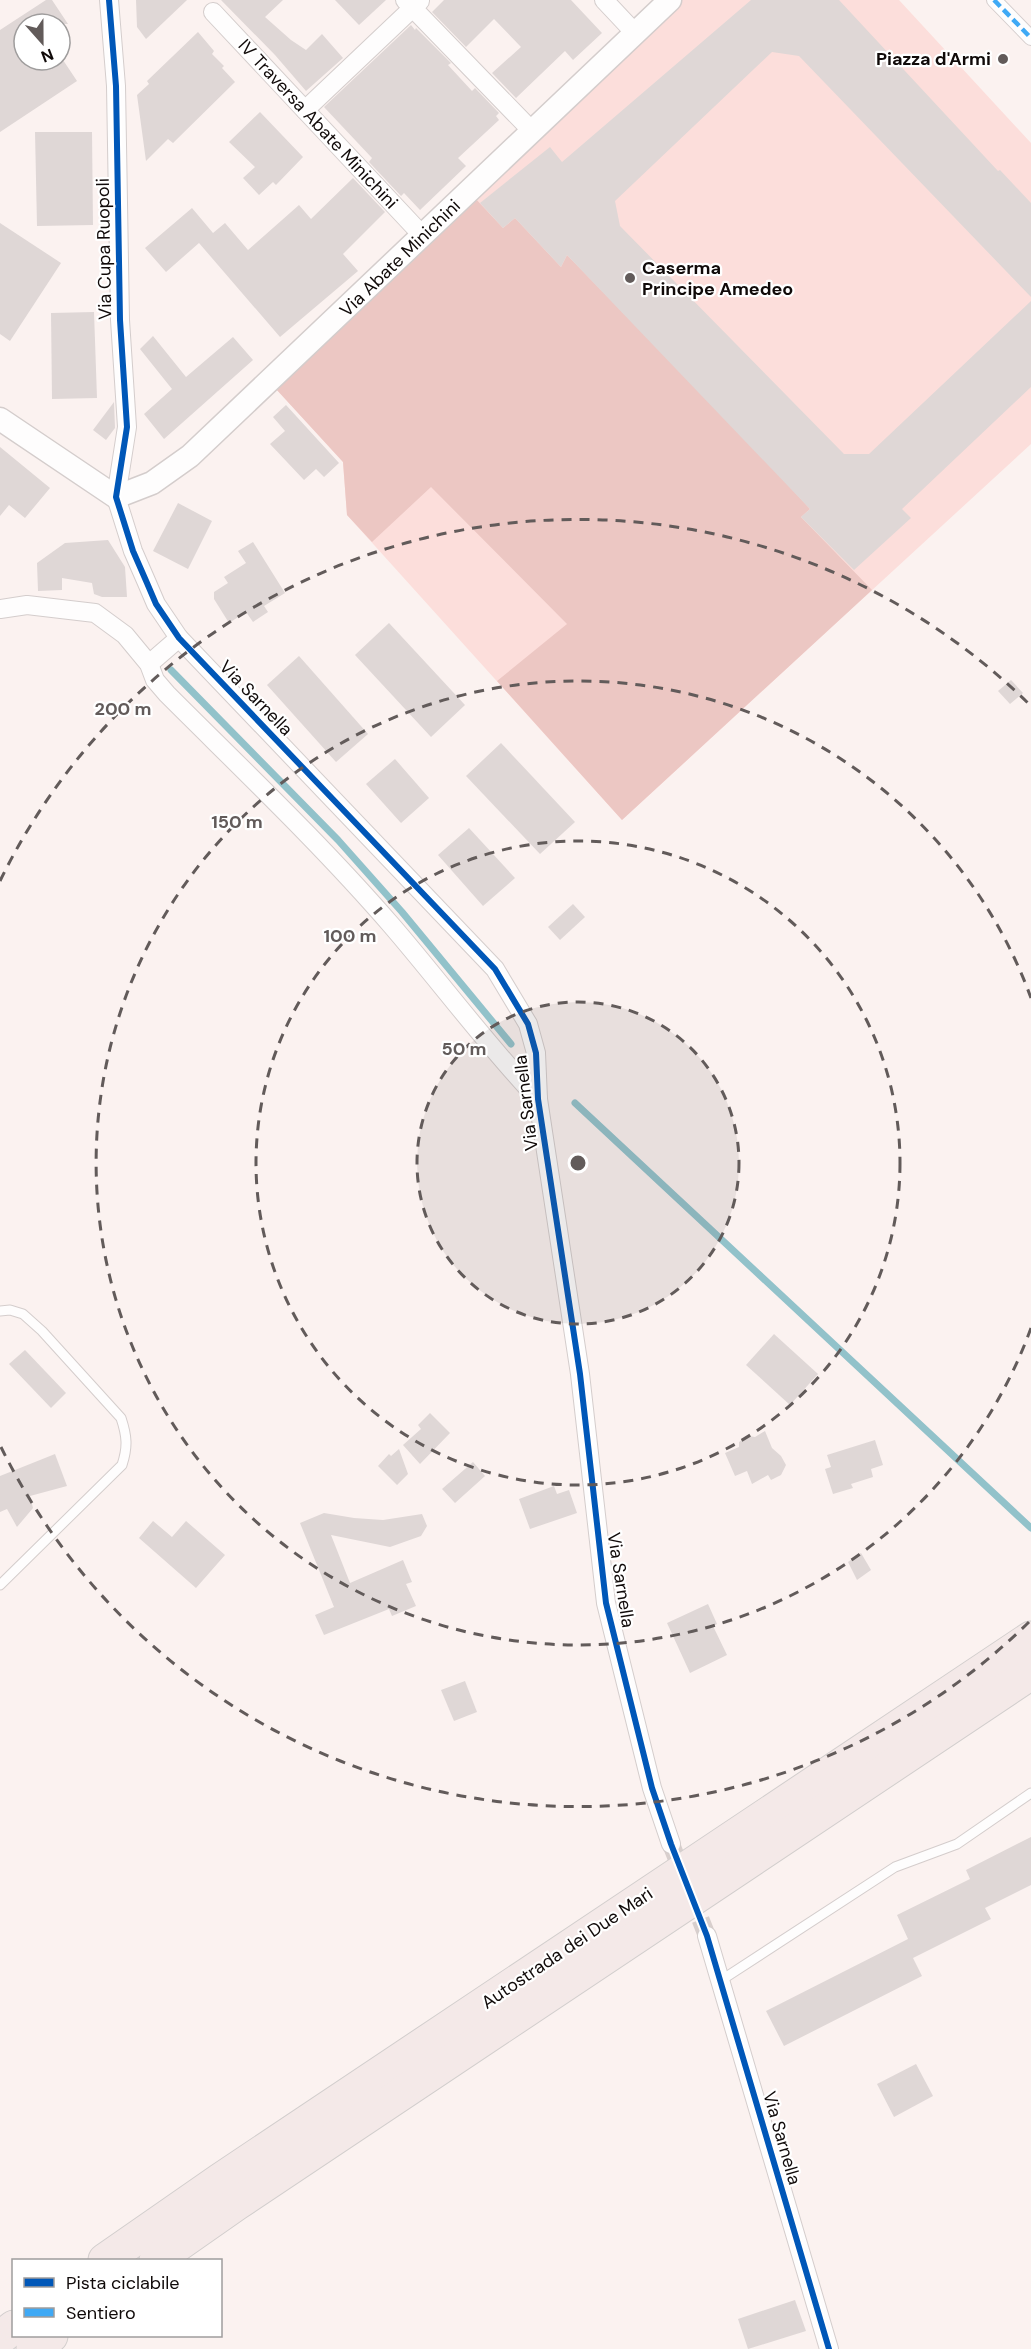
<svg xmlns="http://www.w3.org/2000/svg" width="1031" height="2349" font-family="'DM Sans',sans-serif">
<style>
.green{fill:#fcdedb}
.forest{fill:#ecc7c3}
.lines{fill:none;stroke-linecap:round;stroke-linejoin:round}
.stream{stroke:#92c2ca;stroke-width:7}
.building{fill:#dfd7d6}
.minor-tunnel{stroke:#d8cfcd;stroke-width:18;stroke-dasharray:18 9;stroke-linecap:butt}
.service-casing{stroke:#d4cdcc;stroke-width:11}
.pedestrian-casing{stroke:#d4cdcc;stroke-width:16}
.minor-casing{stroke:#d4cdcc;stroke-width:20}
.tertiary-casing{stroke:#d4cdcc;stroke-width:25}
.motorway-casing{stroke:#d2cecd;stroke-width:35}
.service{stroke:#fefdfd;stroke-width:9}
.pedestrian{stroke:#fefdfd;stroke-width:14}
.minor{stroke:#fefdfd;stroke-width:18}
.tertiary{stroke:#fefdfd;stroke-width:22}
.motorway{stroke:#f4e9e8;stroke-width:33}
.quiet{stroke:#3fa9f5;stroke-width:4.5;stroke-dasharray:9 4.5;stroke-linecap:butt}
.cycleway-casing{stroke:#fff;stroke-width:10}
.cycleway{stroke:#0057b8;stroke-width:6}
.ring{fill:none;stroke:#625b5a;stroke-width:3;stroke-dasharray:10 8}
.poi-dot{fill:#625b5a;stroke:#fff;stroke-width:2}
.labels{text-anchor:middle;dominant-baseline:central;stroke-width:4.5;stroke-linejoin:round;paint-order:stroke}
.poi-label{font-size:18px;font-weight:bold;fill:#100a09;stroke:#fff;text-anchor:end}
.street-label{font-size:18px;fill:#100a09;stroke:#fff}
.centre{fill:#625b5a;stroke:#fff;stroke-width:3}
.ring-label{font-size:18px;text-anchor:middle;font-weight:bold;fill:#625b5a;stroke:#fff;stroke-width:4.5;stroke-linejoin:round;paint-order:stroke}
</style>
<rect width="100%" height="100%" fill="#fbf2f0"/>
<polygon class="green" points="682,0 899,0 1031,143 1031,444 622,820 347,515 343,462 276,389 474,197"/>
<polygon class="forest" points="474,197 503,228 515,218 561,267 567,255 745,438 810,509 801,517 872,590 622,820 497,681 567,624 431,487 372,542 347,515 343,462 276,389"/>
<g class="lines">
<g class="stream">
<polyline points="171,670 338,840 402,912 511,1044"/>
<polyline points="575,1103 1031,1528"/>
</g>
</g>
<g class="building">
<polygon points="46,0 52,0 68,24 24,24 24,60 63,60 77,81 0,132 0,30"/>
<polygon points="136,0 187,0 146,39 137,27"/>
<polygon points="221,0 283,0 265,17 291,40 306,50 322,34 343,58 306,91 275,55"/>
<polygon points="335,0 386,0 359,25"/>
<polygon points="444,0 571,0 602,33 573,60 565,51 516,98 492,73 521,47 494,19 466,47 432,12"/>
<polygon points="751,0 839,0 998,171 1000,170 1031,203 1031,297 799,56 772,52 615,201 620,226 844,454 869,454 1031,301 1031,387 902,509 911,518 854,570 801,517 810,509 567,255 561,267 515,218 503,228 480,203 550,147 562,162"/>
<polygon points="411,25 415,30 416,28 451,63 448,65 472,91 475,88 499,113 496,116 499,120 458,158 466,166 420,210 404,193 401,196 369,162 372,158 324,107"/>
<polygon points="198,32 214,51 212,54 224,66 222,68 235,82 173,143 168,139 146,161 137,95 149,84 147,81"/>
<polygon points="260,112 303,157 276,185 273,182 259,195 243,178 255,167 229,142"/>
<polygon points="35,132 92,132 93,225 37,226"/>
<polygon points="353,178 385,212 343,254 358,271 280,337 199,243 166,272 145,248 192,208 213,233 225,223 248,250 299,205 311,219"/>
<polygon points="0,223 61,263 10,341 0,334"/>
<polygon points="94,312 97,398 52,399 51,313"/>
<polygon points="153,336 186,377 233,337 253,360 164,439 144,414 172,389 140,349"/>
<polygon points="114,402 115,428 106,440 93,430"/>
<polygon points="286,405 339,463 324,477 316,469 304,480 270,444 285,431 273,417"/>
<polygon points="0,447 50,488 25,518 9,505 0,516"/>
<polygon points="178,503 212,521 188,569 153,551"/>
<polygon points="108,540 125,567 127,597 102,597 94,594 92,583 62,578 62,590 38,591 37,563 65,543"/>
<polygon points="253,542 285,593 264,606 268,612 253,622 246,612 229,623 214,599 214,592 228,583 224,577 246,563 238,551"/>
<polygon points="389,623 465,705 431,737 355,655"/>
<polygon points="299,656 368,734 336,762 267,685"/>
<polygon points="1011,680 1023,693 1010,704 998,691"/>
<polygon points="501,743 575,822 540,854 466,776"/>
<polygon points="395,759 429,798 401,823 366,784"/>
<polygon points="469,828 515,878 483,906 438,855"/>
<polygon points="573,904 585,917 560,940 548,927"/>
<polygon points="774,1334 818,1374 790,1405 746,1365"/>
<polygon points="25,1350 66,1393 51,1408 9,1364"/>
<polygon points="430,1413 450,1433 420,1464 403,1445 421,1429 418,1425"/>
<polygon points="765,1431 772,1448 781,1456 786,1465 781,1475 771,1480 768,1475 752,1484 747,1471 735,1476 725,1453 739,1447 739,1442 748,1436 755,1437"/>
<polygon points="875,1440 883,1465 871,1469 873,1477 851,1484 853,1488 833,1494 825,1469 831,1467 827,1455"/>
<polygon points="399,1449 408,1474 397,1485 378,1466 389,1454 391,1456"/>
<polygon points="55,1454 67,1486 30,1496 33,1508 17,1527 7,1509 0,1512 0,1476"/>
<polygon points="473,1462 485,1476 455,1503 442,1489"/>
<polygon points="554,1486 557,1494 569,1490 577,1513 530,1529 519,1499"/>
<polygon points="324,1513 354,1518 383,1520 422,1514 427,1526 421,1536 390,1547 331,1535 350,1583 403,1560 412,1582 406,1584 416,1606 392,1616 389,1609 324,1635 315,1615 334,1607 300,1523"/>
<polygon points="153,1521 172,1537 186,1521 225,1555 196,1588 139,1538"/>
<polygon points="861,1553 871,1570 857,1580 848,1562"/>
<polygon points="708,1604 717,1624 713,1626 727,1655 690,1673 667,1623"/>
<polygon points="465,1681 477,1712 454,1721 441,1690"/>
<polygon points="1031,1837 1031,1885 985,1908 991,1919 913,1958 922,1976 784,2046 766,2011 908,1939 897,1915 970,1879 966,1870"/>
<polygon points="916,2064 933,2096 894,2117 877,2084"/>
<polygon points="795,2300 806,2331 748,2349 738,2319"/>
</g>
<g class="lines">
<polyline class="minor-tunnel" points="671,1844 707,1936"/>
<g class="service-casing">
<g id="service">
<path d="M0 1311 10 1310 23 1314 42 1331 121 1418C127 1436 128 1447 122 1465L0 1585"/>
<polyline points="720,1981 895,1867 957,1844 1031,1793"/>
</g>
</g>
<g class="pedestrian-casing">
<polyline id="pedestrian" points="994,0 1031,38"/>
</g>
<g class="minor-casing">
<g id="minor">
<polyline points="109,0 116,86 120,320 127,427 116,497 133,551 147,583 156,604 179,638 495,969 528,1024 536,1053 538,1099 580,1374 606,1603 652,1788 671,1844"/>
<polyline points="405,0 532,131"/>
<polyline points="604,0 635,33"/>
<polyline points="213,12 423,236"/>
<polyline points="305,110 420,1"/>
<path d="M0 609 27 605 95 613 125 635 149 664 155 680 167 694C243 770 321 844 392 926 441 983 486 1044 538 1099"/>
<polyline points="149,664 179,638"/>
<polyline points="707,1936 829,2349"/>
</g>
</g>
<g class="tertiary-casing">
<polyline id="tertiary" points="0,419 116,497 152,483 190,456 670,0"/>
</g>
<g class="motorway-casing">
<g id="motorway">
<polyline points="105,2260 220,2180 1031,1638"/>
<polyline points="156,2260 236,2204 1031,1673"/>
<polyline points="0,2338 14,2327"/>
<polyline points="33,2349 51,2336"/>
</g>
</g>
<use href="#service" class="service"/>
<use href="#pedestrian" class="pedestrian"/>
<use href="#minor" class="minor"/>
<use href="#tertiary" class="tertiary"/>
<use href="#motorway" class="motorway"/>
<polyline class="quiet" points="994,0 1031,38"/>
<g class="cycleway-casing">
<polyline id="cycleway" points="109,0 116,86 120,320 127,427 116,497 133,551 147,583 156,604 179,638 495,969 528,1024 536,1053 538,1099 580,1374 606,1603 652,1788 671,1844 707,1936 829,2349"/>
</g>
<use href="#cycleway" class="cycleway"/>
</g>
<circle cx="578" cy="1163" r="161" fill="#625b5a" fill-opacity=".12"/>
<g class="ring">
<circle cx="578" cy="1163" r="161"/>
<circle cx="578" cy="1163" r="322"/>
<path d="M1031 1328A482 482 0 1 1 1031 998"/>
<path d="M1029 1622A643 643 0 0 1 0 1445M0 881A643 643 0 0 1 1029 704"/>
</g>
<g class="poi-dot">
<circle cx="1003" cy="59" r="6"/>
<circle cx="630" cy="278" r="6"/>
</g>
<g class="labels">
<g class="poi-label">
<text x="991" y="59">Piazza d'Armi</text>
<text x="642" y="268" text-anchor="start">Caserma<tspan x="642" dy="21">Principe Amedeo</tspan></text>
</g>
<g class="street-label">
<text transform="translate(318 124) rotate(47)">IV Traversa Abate Minichini</text>
<text transform="translate(104 249) rotate(-91)">Via Cupa Ruopoli</text>
<text transform="translate(400 258) rotate(-44)">Via Abate Minichini</text>
<text transform="translate(256 698) rotate(46)">Via Sarnella</text>
<text transform="translate(526 1103) rotate(-97)">Via Sarnella</text>
<text transform="translate(621 1580) rotate(81)">Via Sarnella</text>
<text transform="translate(567 1948) rotate(-34)">Autostrada dei Due Mari</text>
<text transform="translate(782 2138) rotate(74)">Via Sarnella</text>
</g>
</g>
<circle cx="578" cy="1163" r="9" class="centre"/>
<g class="ring-label">
<text x="123" y="715">200 m</text>
<text x="237" y="828">150 m</text>
<text x="350" y="942">100 m</text>
<text x="464" y="1055">50 m</text>
</g>
<rect x="12" y="2259" width="210" height="78" fill="#ffffff" stroke="#9f9d9d" stroke-width="1.5"/>
<rect x="24" y="2278" width="30" height="9" fill="#0057b8" stroke="#9f9d9d" stroke-width="1.5"/>
<text x="66" y="2289" font-size="18" fill="#100a09">Pista ciclabile</text>
<rect x="24" y="2308" width="30" height="9" fill="#3fa9f5" stroke="#9f9d9d" stroke-width="1.5"/>
<text x="66" y="2319" font-size="18" fill="#100a09">Sentiero</text>
<g transform="translate(42 42) rotate(159)"><circle r="28" fill="#ffffff" stroke="#9f9d9d" stroke-width="1.5"/>
<path d="M0-4.5L10 22L0 15L-10 22Z" fill="#625b5a"/>
<text y="-9" font-size="16" font-weight="bold" text-anchor="middle" fill="#100a09">N</text>
</g>
</svg>
